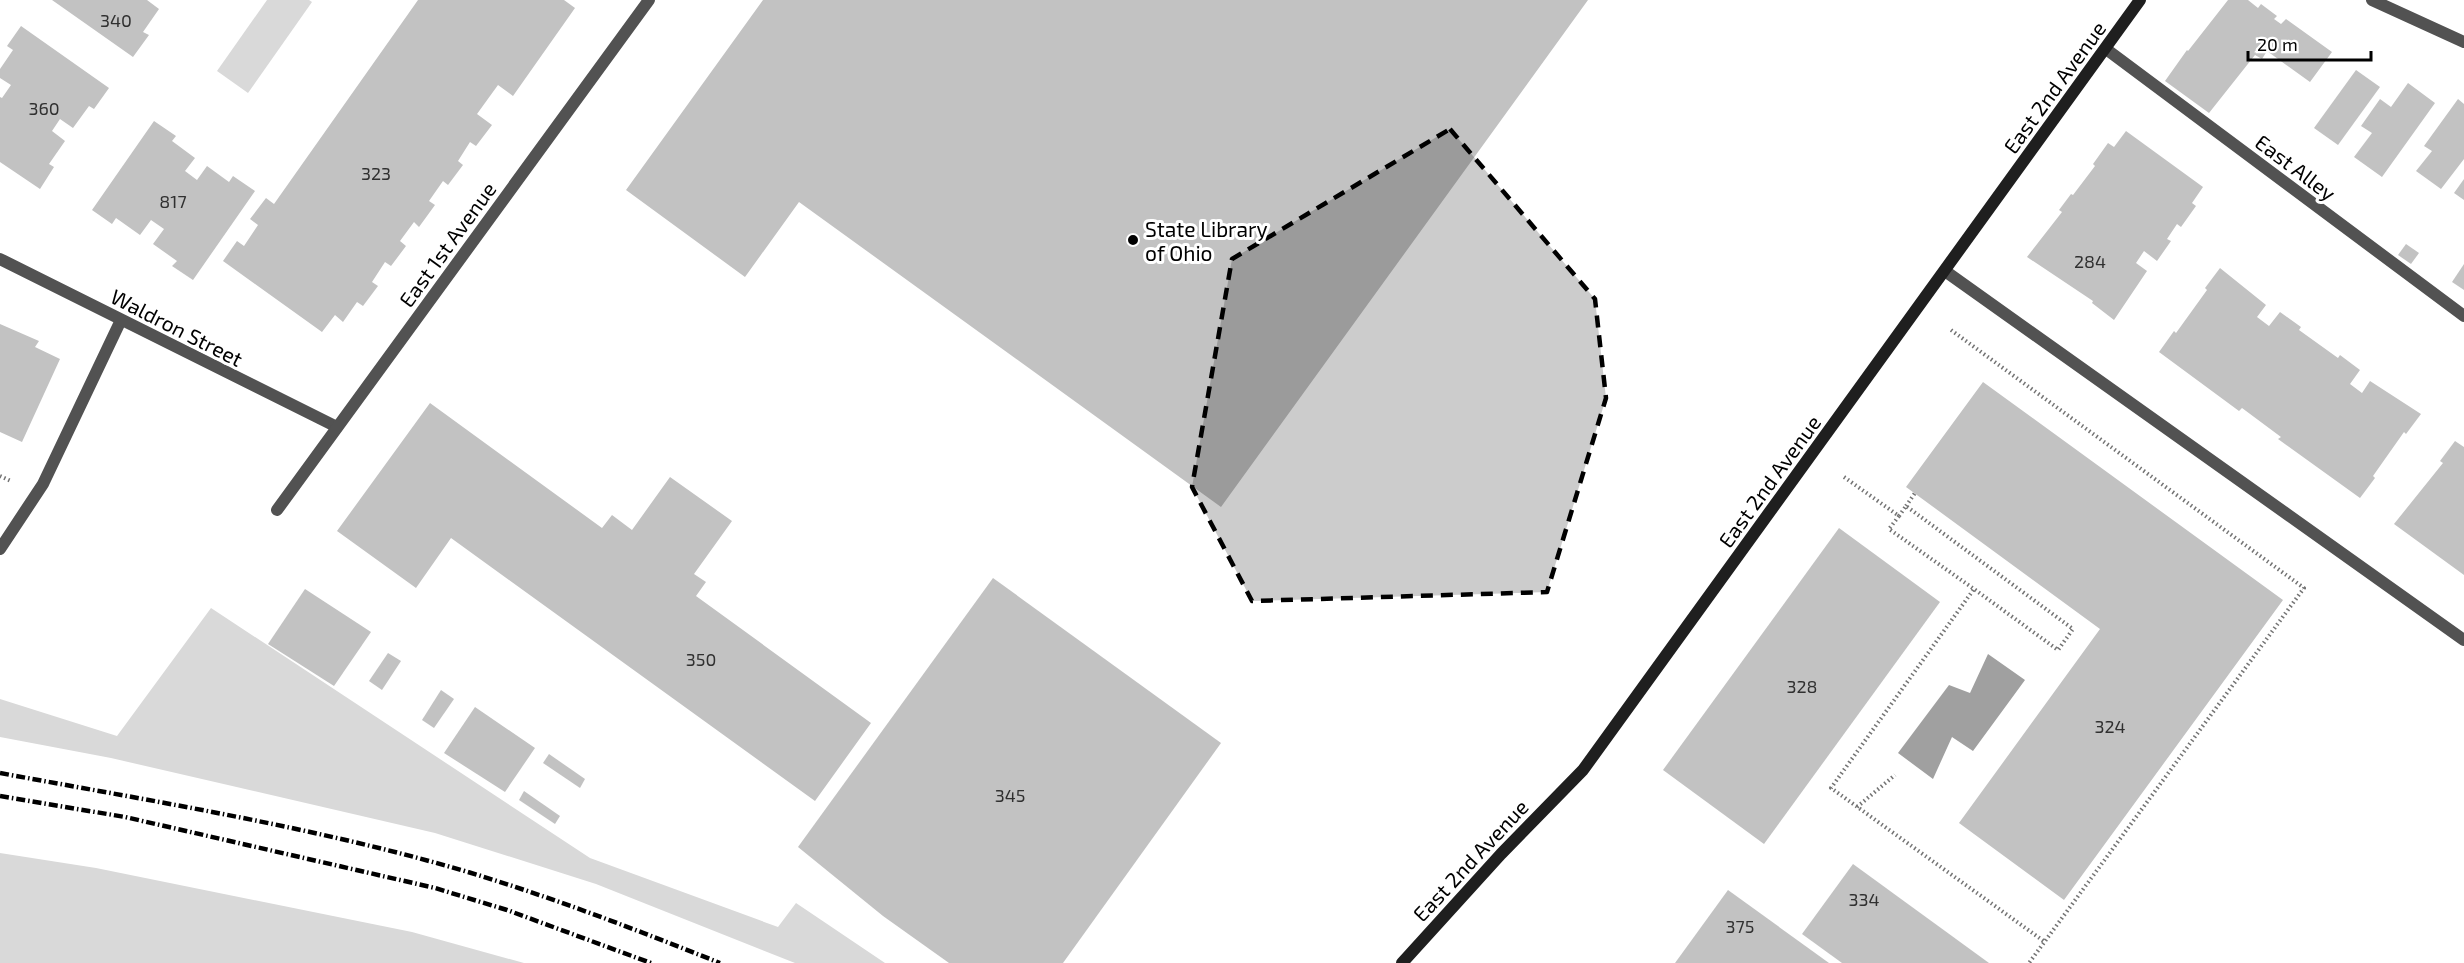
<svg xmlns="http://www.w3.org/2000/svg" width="2464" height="963" font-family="'Exo 2',sans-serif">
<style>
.green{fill:#d9d9d9}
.water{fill:#a0a0a0}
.building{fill:#c2c2c2}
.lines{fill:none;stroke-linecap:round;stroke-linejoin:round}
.path{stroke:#747474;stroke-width:4;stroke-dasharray:1.5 3;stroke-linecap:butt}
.lane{stroke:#525252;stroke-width:12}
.street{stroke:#525252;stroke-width:12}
.secondary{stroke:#1f1f1f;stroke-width:12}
.rail{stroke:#000;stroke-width:4.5;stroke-dasharray:9 3 1.5 3;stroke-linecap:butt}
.marked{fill:#000;fill-opacity:0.2;stroke:#000;stroke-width:4.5;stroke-dasharray:12 8;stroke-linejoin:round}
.poi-dot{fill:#000;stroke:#fff;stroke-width:2}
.labels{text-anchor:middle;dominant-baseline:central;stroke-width:6;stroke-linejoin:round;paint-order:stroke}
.number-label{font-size:18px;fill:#303030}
.street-label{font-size:21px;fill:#000;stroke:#fff}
.poi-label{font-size:21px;fill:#000;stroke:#fff;text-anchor:start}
</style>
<rect width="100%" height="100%" fill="#fff"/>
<g class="green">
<polygon points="267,0 309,0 312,2 248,93 217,71"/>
<polygon points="211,608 590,858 778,927 796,903 885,963 795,963 596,884 435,833 111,758 0,737 0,699 117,736"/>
<polygon points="0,853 96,868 412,932 524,963 0,963"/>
</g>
<polygon class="water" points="1988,654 2025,680 1973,751 1952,737 1933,779 1898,753 1949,685 1970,693"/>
<g class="building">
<polygon points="52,0 147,0 159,9 143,32 149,35 133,57"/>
<polygon points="418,0 564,0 575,8 513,96 498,85 477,114 492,125 476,146 470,142 458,161 463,165 448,185 443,181 429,201 435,205 419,227 414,222 400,241 406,246 391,266 385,262 372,282 378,286 363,306 357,302 343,322 335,315 322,332 223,261 237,241 244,246 258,225 250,219 266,198 274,204"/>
<polygon points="763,0 1588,0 1221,507 799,202 745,277 626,190"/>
<polygon points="2228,0 2248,0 2258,8 2261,4 2277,16 2274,19 2281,24 2286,19 2332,52 2310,82 2267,51 2262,59 2255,55 2209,113 2165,81 2187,50 2188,51"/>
<polygon points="21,26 109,88 94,109 89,106 73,128 60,119 52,131 65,141 49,164 54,167 40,189 0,162 0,97 2,98 11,85 0,78 0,69 13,50 7,46"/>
<polygon points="2356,70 2380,87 2338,145 2314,128"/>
<polygon points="2408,83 2435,103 2382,177 2354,157 2372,133 2361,126 2380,99 2391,107"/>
<polygon points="2458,99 2464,104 2464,159 2441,189 2416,171 2432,151 2424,146"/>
<polygon points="154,121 176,136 172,141 195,158 185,171 197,180 207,166 229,182 233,176 255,191 193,280 172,266 177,261 153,244 164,229 151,220 140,235 116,218 112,224 92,210"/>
<polygon points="2126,131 2203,187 2192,203 2196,206 2181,227 2177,224 2167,239 2171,241 2157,261 2144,251 2136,263 2147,271 2114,320 2092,303 2093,301 2027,257 2062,212 2059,210 2071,194 2073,195 2095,166 2093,164 2108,143 2114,147"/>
<polygon points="2464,179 2464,200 2454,193"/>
<polygon points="2406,244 2419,253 2411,264 2398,255"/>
<polygon points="2464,264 2464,290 2452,282"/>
<polygon points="2220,268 2266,305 2257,317 2269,326 2280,312 2301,327 2299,330 2338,358 2340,355 2360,370 2350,384 2362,393 2370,381 2421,414 2406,434 2404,432 2373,476 2375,478 2360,498 2278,439 2281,437 2242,408 2239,411 2159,352 2174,331 2176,333 2207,290 2205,288"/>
<polygon points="0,324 39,341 35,347 60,359 22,442 0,432"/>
<polygon points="1983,382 2283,600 2064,900 1959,823 2100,629 1906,487"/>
<polygon points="430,403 602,528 612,515 632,530 670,477 732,521 694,574 706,582 696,596 871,723 815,801 451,538 416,588 337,531"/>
<polygon points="2455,441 2464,447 2464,575 2394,524 2443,463 2440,461"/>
<polygon points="1839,528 1940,602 1764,844 1663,770"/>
<polygon points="993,578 1221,743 1063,963 949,963 883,916 798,847"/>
<polygon points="305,589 371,632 334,686 268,644"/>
<polygon points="388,653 401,661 382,690 369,681"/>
<polygon points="441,690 454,699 434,728 422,720"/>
<polygon points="475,707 535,748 505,792 444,753"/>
<polygon points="549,754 585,779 580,788 543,763"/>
<polygon points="524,791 560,816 555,824 519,800"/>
<polygon points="1853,864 1989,963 1842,963 1802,934"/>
<polygon points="1728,890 1829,963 1675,963"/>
</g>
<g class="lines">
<g class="path">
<polyline points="1951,330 2304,588 2029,963"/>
<polyline points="0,476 11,481 10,482"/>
<polyline points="1844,477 1899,516 1889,529 1974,589 1831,788 2045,942"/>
<polyline points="1906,506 1915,493"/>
<polyline points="1899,516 1906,506 2073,629 2058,650 1974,589"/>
<polyline points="1857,807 1895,775"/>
</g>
<g class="lane">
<polyline points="2106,49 2464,316"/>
<polyline points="1945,271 2464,640"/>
<polyline points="0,549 43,484 121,320"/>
</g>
<g class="street">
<polyline points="2372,0 2464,42"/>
<polyline points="0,259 337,427"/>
<polyline points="277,510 649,0"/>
</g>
<polyline class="secondary" points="1402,963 1501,854 1583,770 2140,0"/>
<g class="rail">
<path d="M0 773C157 802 315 827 468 872 554 898 637 930 720 963"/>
<polyline points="0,796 125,817 435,888 507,910 651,963"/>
</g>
</g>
<path class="marked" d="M1450 129 1595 299 1606 398 1547 592 1252 601 1192 487 1232 259Z"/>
<circle class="poi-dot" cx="1133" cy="240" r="6"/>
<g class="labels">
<g class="number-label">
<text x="116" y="20">340</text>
<text x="44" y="108">360</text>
<text x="376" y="173">323</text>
<text x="173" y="201">817</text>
<text x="2090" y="261">284</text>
<text x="701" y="659">350</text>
<text x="1802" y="686">328</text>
<text x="2110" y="726">324</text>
<text x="1010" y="795">345</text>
<text x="1864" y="899">334</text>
<text x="1740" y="926">375</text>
</g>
<g class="street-label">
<text transform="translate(2054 87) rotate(-54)">East 2nd Avenue</text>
<text transform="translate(2296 167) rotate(37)">East Alley</text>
<text transform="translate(447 244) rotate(-54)">East 1st Avenue</text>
<text transform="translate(177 327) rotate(27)">Waldron Street</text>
<text transform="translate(1769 481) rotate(-54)">East 2nd Avenue</text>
<text transform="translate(1470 860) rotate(-47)">East 2nd Avenue</text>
</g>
<g class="poi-label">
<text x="1145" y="228">State Library<tspan x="1145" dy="24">of Ohio</tspan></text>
</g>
</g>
<path d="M2248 51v9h123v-9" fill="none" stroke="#000000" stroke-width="3"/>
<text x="2257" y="51" font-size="18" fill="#000000" stroke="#ffffff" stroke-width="4.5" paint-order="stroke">20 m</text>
</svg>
